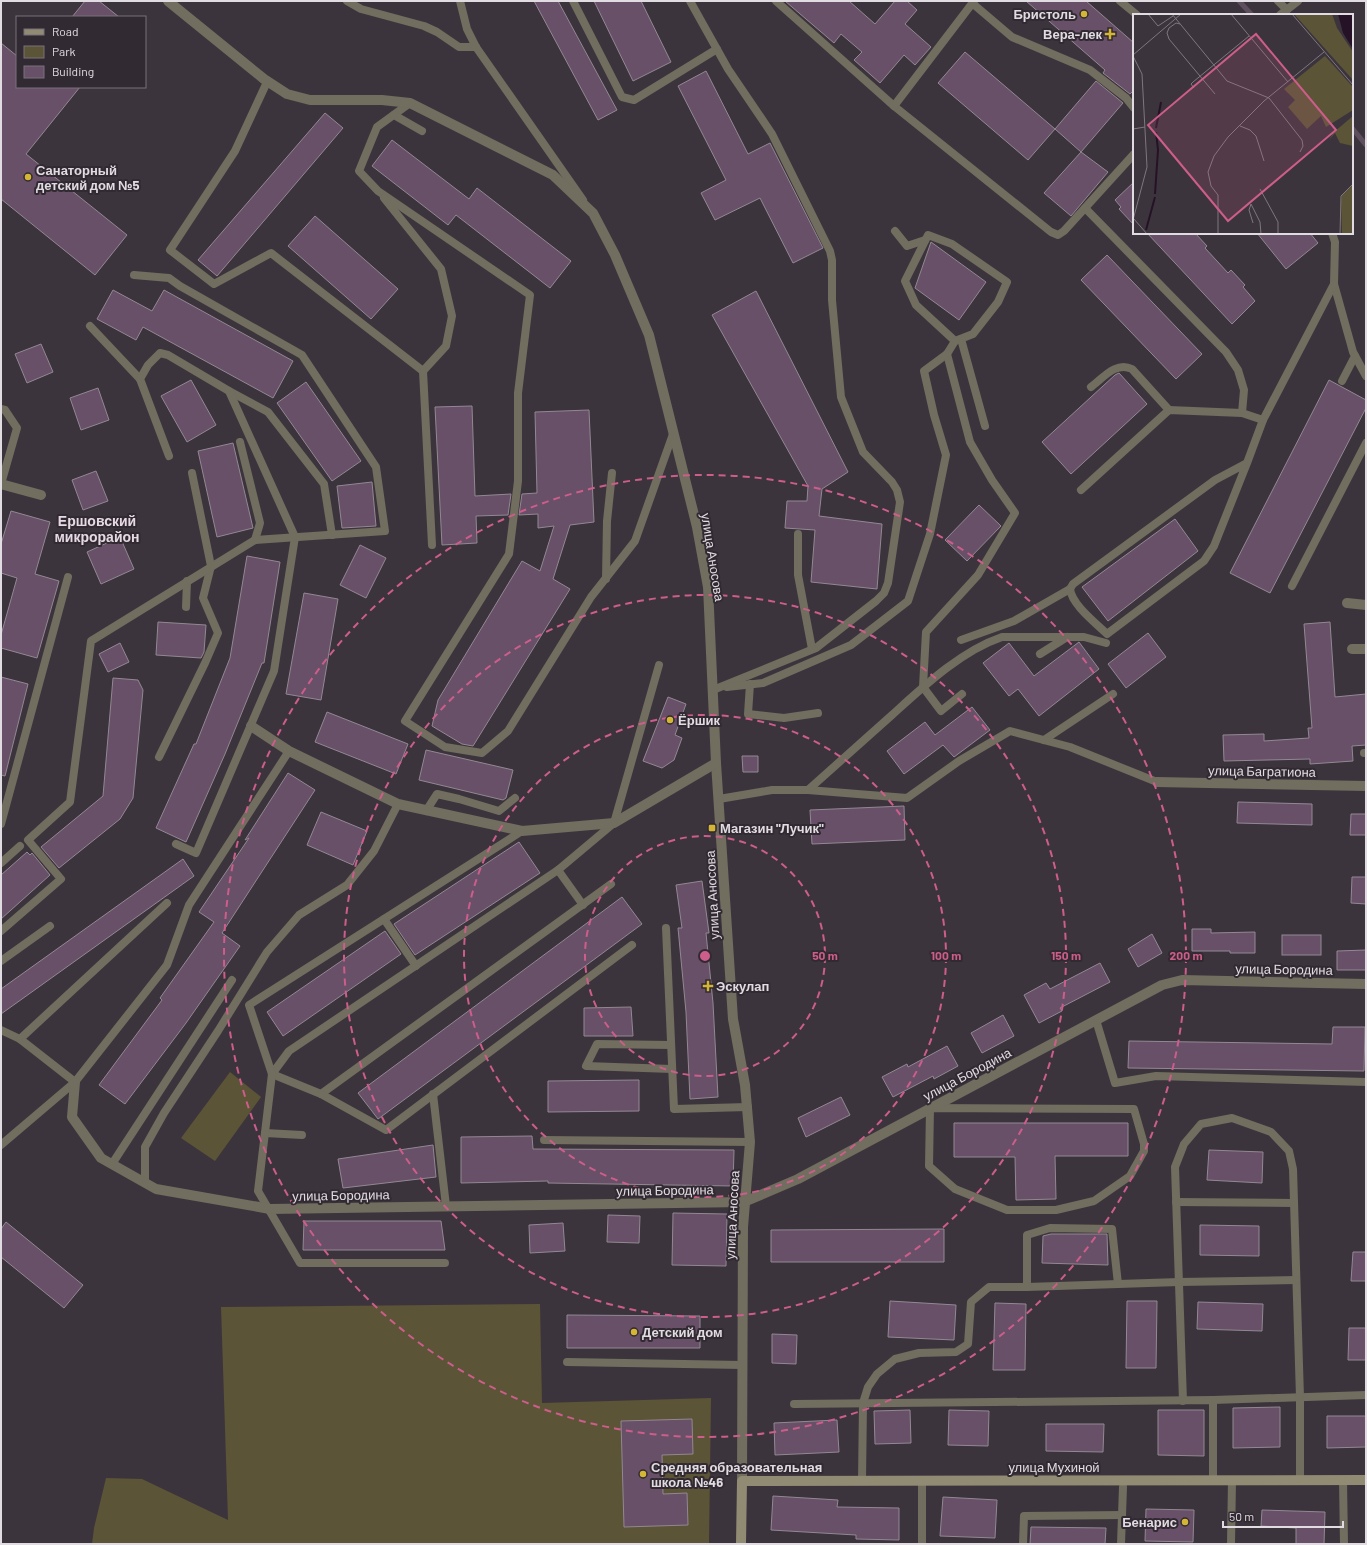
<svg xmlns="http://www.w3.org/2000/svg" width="1367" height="1545" font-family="Barlow,sans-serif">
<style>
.green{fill:#5b5437}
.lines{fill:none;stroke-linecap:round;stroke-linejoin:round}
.stream{stroke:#5e4f5f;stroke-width:5}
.building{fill:#685068;stroke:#928892}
.lane{stroke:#716d5f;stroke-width:8}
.street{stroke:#716d5f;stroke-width:10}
.secondary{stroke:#918b74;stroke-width:10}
.ring{fill:none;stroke:#cd5d8a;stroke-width:2;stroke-dasharray:7 5}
.poi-dot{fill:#d4b635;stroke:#322a32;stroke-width:1.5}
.labels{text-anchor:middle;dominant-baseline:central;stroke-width:4;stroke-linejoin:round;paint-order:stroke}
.poi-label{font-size:13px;font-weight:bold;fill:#e1dce1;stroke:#322a32;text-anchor:start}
.street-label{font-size:13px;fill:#e1dce1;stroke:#322a32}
.neighbourhood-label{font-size:14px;font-weight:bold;fill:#e4d9e4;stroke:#322a32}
.inset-river{fill:none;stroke:#261227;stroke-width:2}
.inset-road{fill:none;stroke:#7e777e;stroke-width:1}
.view{fill:#cd5d8a;fill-opacity:0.15;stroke:#cd5d8a;stroke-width:2}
.inset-edge{fill:none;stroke:#e1dce1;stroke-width:2}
.centre{fill:#cd5d8a;stroke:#322a32;stroke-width:2}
.ring-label{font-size:12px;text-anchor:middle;font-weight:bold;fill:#cd5d8a;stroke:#322a32;stroke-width:4;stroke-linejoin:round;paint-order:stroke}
</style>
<rect width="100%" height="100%" fill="#3c343c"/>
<g class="green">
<polygon points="230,1072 261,1097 215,1161 181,1138"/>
<polygon points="540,1304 542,1403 711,1398 709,1544 92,1544 94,1528 106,1478 142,1479 228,1520 221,1307"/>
</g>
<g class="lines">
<g class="stream">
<polyline points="1239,1 1252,15"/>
<polyline points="1352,128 1366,145"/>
</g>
</g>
<g class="building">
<polygon points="85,1 99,1 119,17 72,17"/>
<polygon points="534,1 558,1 617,110 598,120"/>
<polygon points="594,1 641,1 671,62 633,81"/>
<polygon points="785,1 849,1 875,24 895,1 907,1 917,10 905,24 931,47 915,65 904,55 880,83 854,60 862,52 841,34 834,43"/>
<polygon points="1026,1 1086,1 1134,43 1134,90 1130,94 1103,73 1105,70"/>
<polygon points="1,43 17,56 17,87 80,87 26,154 127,235 95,275 1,199"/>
<polygon points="965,52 1055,129 1028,160 938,83"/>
<polygon points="706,71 748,154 770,143 823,248 793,263 760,198 715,220 701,193 726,180 678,86"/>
<polygon points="1096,81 1123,103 1081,152 1055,129"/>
<polygon points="325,113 343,128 217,276 198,260"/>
<polygon points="392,140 469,199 477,188 571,261 550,288 456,215 448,225 372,166"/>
<polygon points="1081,152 1108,172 1071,216 1044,193"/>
<polygon points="1134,182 1134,225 1119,209 1121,207 1115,200"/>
<polygon points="315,216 398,289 371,319 288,246"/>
<polygon points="1147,233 1195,233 1207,246 1205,248 1228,273 1231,270 1245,285 1243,287 1255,301 1232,324"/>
<polygon points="1257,233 1310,233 1318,243 1286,269"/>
<polygon points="931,242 986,282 959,320 915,288"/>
<polygon points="1107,255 1202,354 1176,379 1081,280"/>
<polygon points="113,290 152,311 164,290 293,361 273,398 143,327 136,340 97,319"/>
<polygon points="756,291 848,472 822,489 819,516 882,524 877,589 811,582 815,530 785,528 787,501 807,501 808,486 712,315"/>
<polygon points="41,344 53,372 27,383 15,354"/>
<polygon points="1119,373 1147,404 1071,474 1042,442 1115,375"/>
<polygon points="191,380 216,425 187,442 161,396"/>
<polygon points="1329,380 1366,400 1366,408 1270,593 1230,573"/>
<polygon points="306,382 361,461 332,481 277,403"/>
<polygon points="98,388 109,420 81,430 70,398"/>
<polygon points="472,406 475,496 511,494 508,515 476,516 477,543 442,545 435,407"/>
<polygon points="589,410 594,522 570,525 553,579 570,589 473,746 462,744 432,726 438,700 522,561 540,571 554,526 538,528 538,514 519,515 522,494 537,493 535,412"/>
<polygon points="233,443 253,528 217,537 198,451"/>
<polygon points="96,471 108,501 83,510 72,480"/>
<polygon points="372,482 376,526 342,528 337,486"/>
<polygon points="979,505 1001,526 967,561 945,540"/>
<polygon points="11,511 50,522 35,574 59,581 37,658 1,648 1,635 17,578 1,573 1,544"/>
<polygon points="1175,519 1198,551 1108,621 1082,587"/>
<polygon points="120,537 134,569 101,584 87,552"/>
<polygon points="360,545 386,558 366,598 340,585"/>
<polygon points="247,556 280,562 264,663 262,663 225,754 186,842 156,828 194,744 196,744 230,658"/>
<polygon points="304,593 338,599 321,700 286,694"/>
<polygon points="158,622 206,625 204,652 201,658 156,655"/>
<polygon points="1330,622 1335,697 1366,694 1366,745 1352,746 1353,761 1310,764 1310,759 1224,761 1223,735 1264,734 1264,741 1309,738 1308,728 1312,728 1304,624"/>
<polygon points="1148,633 1166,657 1126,688 1108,664"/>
<polygon points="1079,642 1099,669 1039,716 1018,689 1009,696 983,663 1009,643 1034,676"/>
<polygon points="120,643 129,662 108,672 99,654"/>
<polygon points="1,677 28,684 5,776 1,775"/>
<polygon points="113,678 138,680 143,690 133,798 120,819 59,868 41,847 103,796"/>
<polygon points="668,697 686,704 675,735 682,738 674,760 662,768 643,761"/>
<polygon points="972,707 990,730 954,757 943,745 904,774 887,751 925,722 935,735"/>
<polygon points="327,712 408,744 396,774 315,742"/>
<polygon points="426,750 513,770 506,798 503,800 419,780"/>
<polygon points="742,756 758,756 758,772 743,772"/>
<polygon points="288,773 315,790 222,933 240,946 186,1023 125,1104 99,1085 162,1000 160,998 214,922 199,912 249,838 245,840"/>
<polygon points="1238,802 1312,804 1312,825 1237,823"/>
<polygon points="904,806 905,840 812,844 810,810"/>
<polygon points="321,812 367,831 353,865 307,845"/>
<polygon points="1351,814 1366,814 1366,835 1350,835"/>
<polygon points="519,842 540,873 415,955 394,924"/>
<polygon points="27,852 30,855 32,853 50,875 1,919 1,875"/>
<polygon points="183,859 194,876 1,1014 1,989"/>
<polygon points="1352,877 1366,877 1366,904 1351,903"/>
<polygon points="702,881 709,933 706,933 713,1003 718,1097 690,1099 686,1012 678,928 682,928 676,885"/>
<polygon points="622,897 642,924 378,1119 358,1093"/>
<polygon points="1192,929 1211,929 1211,933 1255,932 1255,953 1230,953 1230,951 1192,951"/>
<polygon points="385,931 401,954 283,1036 267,1012"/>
<polygon points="1152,934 1162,953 1138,967 1128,949"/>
<rect x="1282" y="935" width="39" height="20"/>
<polygon points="1366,950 1366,970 1337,970 1337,951"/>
<polygon points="1100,963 1110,982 1060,1008 1062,1011 1039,1023 1024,995 1046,983 1050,989"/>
<polygon points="631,1007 633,1036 584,1036 584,1008"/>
<polygon points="1003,1015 1014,1036 982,1053 971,1033"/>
<polygon points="1333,1027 1365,1027 1364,1071 1128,1068 1129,1041 1332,1044"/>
<polygon points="947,1046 958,1066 934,1079 933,1076 893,1097 882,1077 907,1064 908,1067"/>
<polygon points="639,1080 639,1111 548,1112 548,1081"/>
<polygon points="841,1097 850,1115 806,1137 798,1118"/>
<polygon points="954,1123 1128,1123 1128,1156 1055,1156 1056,1199 1016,1200 1015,1157 954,1157"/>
<polygon points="532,1136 533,1149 734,1150 733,1186 548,1183 548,1181 461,1183 461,1137"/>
<polygon points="433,1145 436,1177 343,1188 338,1159"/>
<polygon points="1209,1150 1263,1152 1262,1183 1207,1180"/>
<polygon points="673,1213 727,1214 726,1266 672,1265"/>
<polygon points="608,1215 640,1216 639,1243 607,1242"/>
<polygon points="304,1221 441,1221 445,1250 303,1250"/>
<polygon points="6,1222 83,1285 64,1308 1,1257 1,1229"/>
<polygon points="563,1223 565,1251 530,1253 529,1225"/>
<polygon points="1200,1225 1259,1226 1259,1256 1200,1255"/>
<polygon points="944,1229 944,1262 771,1262 771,1230"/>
<polygon points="1051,1234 1107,1234 1108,1265 1042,1263 1043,1236"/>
<polygon points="1353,1252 1366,1252 1366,1281 1351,1281"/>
<polygon points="890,1301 956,1305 954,1340 888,1337"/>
<polygon points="1127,1301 1157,1301 1156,1368 1126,1368"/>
<polygon points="1198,1302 1263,1304 1262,1331 1197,1329"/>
<polygon points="995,1303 1026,1304 1025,1370 993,1370"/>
<polygon points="567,1315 700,1316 700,1348 567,1348"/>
<polygon points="1349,1328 1366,1328 1366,1360 1348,1360"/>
<polygon points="772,1334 797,1335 796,1364 772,1363"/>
<polygon points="1280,1407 1280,1447 1233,1448 1233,1408"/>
<polygon points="910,1410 911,1443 875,1444 874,1411"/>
<polygon points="949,1410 989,1411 988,1446 948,1445"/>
<polygon points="1158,1410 1204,1410 1204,1456 1158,1455"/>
<polygon points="1327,1416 1366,1416 1366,1447 1327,1448"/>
<polygon points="692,1419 693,1454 662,1455 663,1494 687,1493 688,1525 624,1527 621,1421"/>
<polygon points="837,1420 839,1452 775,1455 774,1423"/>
<polygon points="1046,1424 1104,1424 1103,1452 1046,1451"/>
<polygon points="773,1496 838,1500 837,1507 899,1508 899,1540 856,1539 856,1535 771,1530"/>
<polygon points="943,1497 997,1500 995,1538 940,1536"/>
<polygon points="1146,1509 1194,1510 1193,1542 1145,1541"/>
<polygon points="1262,1510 1325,1512 1324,1544 1296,1544 1296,1528 1261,1526"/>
<polygon points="1031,1527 1106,1528 1105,1544 1030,1544"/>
</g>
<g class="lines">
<g class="lane">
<polyline points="347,1 361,9 424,26 437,32 459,47 476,47"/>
<polyline points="460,1 467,29 476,47 583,200"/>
<polyline points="573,1 622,97 634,100 717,49"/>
<polyline points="690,1 728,69 772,134 830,251 832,260 832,300 841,397 863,452 892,482 897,490 900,502 888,583 884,593 876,601 816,648 713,690"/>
<polyline points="776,1 894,106 1051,232 1058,235 1064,231 1134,154"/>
<polyline points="1120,1 1137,15"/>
<polyline points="1278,1 1287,10"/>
<polyline points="972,3 1012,37 1090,70 1126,98 1134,108"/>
<polyline points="1280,15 1298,1"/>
<polyline points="267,82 235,151 170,250 214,284 271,253 423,371"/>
<polyline points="410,103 377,127 359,171 378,191 530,295 518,393 518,481 509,554 405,721 445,747 482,753 508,731 591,597 635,541 673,434"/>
<polyline points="894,106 974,1"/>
<polyline points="394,115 422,131"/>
<polyline points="384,198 441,269 452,316 446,346 423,371 432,545"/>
<polyline points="1085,208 1226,352 1238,370 1244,390 1242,413"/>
<polyline points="895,231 907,246 925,240"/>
<polyline points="1332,233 1335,242 1334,284 1353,352 1366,376"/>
<polygon points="928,235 952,244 1007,282 998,302 973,334 955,341 916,305 905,281"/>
<polyline points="90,326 140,379"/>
<polyline points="961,339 985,426"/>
<polyline points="955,341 947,354 970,442 992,480 1015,513 978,575 926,632 923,687 941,711 962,694"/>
<polyline points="1342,381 1355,356"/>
<path d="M1091 387C1103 378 1116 361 1132 369L1169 410"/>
<polyline points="229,391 268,412 324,484 332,535"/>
<polyline points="1,409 5,410 17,428 1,484"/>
<polyline points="240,442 260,523 255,540"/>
<polyline points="169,456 140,379 148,365 160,353 168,355 229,391 295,537 274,671 196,853 176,844"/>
<path d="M1247 463 1214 546 1204 561 1107 634C1096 623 1072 605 1070 589L1073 584 1215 480 1247 463 1263 420 1334 284"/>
<polyline points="1081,490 1169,410 1242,413 1263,420"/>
<polyline points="798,534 798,575 812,649"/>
<polyline points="606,579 607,521 612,473"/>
<polyline points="1292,586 1366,443"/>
<polyline points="186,607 187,581"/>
<polyline points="961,640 1014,621 1070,589"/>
<polyline points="1040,654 1067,637"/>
<polyline points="750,684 748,714 784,718 818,713"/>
<polyline points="727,687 763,683 851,645 908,601 930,534 946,455 934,415 924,371 947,354"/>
<polyline points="1044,740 1113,694"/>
<polyline points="1364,753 1366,753"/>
<polyline points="159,757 205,663 218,633 203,598 211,566 192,473"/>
<polyline points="808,790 907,798 959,761 1010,731 1070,747 1157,782"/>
<path d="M719 799 772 790H808C836 765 864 740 892 715 924 686 961 651 1002 637H1084L1106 643"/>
<polyline points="426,811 437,794 459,799 499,811 515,798"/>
<polyline points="1,824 68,577"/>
<polyline points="1,863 20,846"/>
<polyline points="558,870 583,905"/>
<polyline points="611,884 321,1094 272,1074 289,1051 558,870 614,823 659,665"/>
<polyline points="384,919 416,966"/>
<polyline points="666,928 674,1109 748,1107"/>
<polyline points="1,931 61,879 28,840 70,802 91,641 255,540 385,531 376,467 302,355 180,286 169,278 134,275"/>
<polyline points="1,961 50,926"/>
<polyline points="1096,1020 1115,1083 1156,1076 1366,1082"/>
<polyline points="1,1030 20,1039 75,1082"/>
<polyline points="20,1039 167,903"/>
<polyline points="671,1045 597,1044 586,1066 672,1069"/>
<polyline points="321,1094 386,1130 632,945"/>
<polyline points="433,1094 446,1206"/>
<polygon points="930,1108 1134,1109 1144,1144 1144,1151 1130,1176 1094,1201 1056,1210 1007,1210 955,1189 929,1166"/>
<polyline points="265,1133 302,1135"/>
<polyline points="544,1140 750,1142"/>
<polyline points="1,1145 75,1082 167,965 189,905 289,751"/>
<polyline points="112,1164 232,980"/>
<polyline points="145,1183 145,1147 164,1113 218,1031 267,952 299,915 347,885 374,851 398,804"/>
<polyline points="1176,1202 1294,1203"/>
<polyline points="445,1263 300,1263 258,1191 272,1074 249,1005 522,831"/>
<polyline points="1027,1287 1027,1235 1050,1228 1112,1229 1118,1284"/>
<polyline points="567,1362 742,1365"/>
<polyline points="1213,1400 1366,1395"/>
<polyline points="1183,1401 1175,1167 1184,1144 1201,1124 1232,1118 1271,1132 1289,1151 1293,1169 1300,1397 1300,1480"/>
<polyline points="794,1404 1213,1400 1213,1480"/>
<polyline points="1343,1480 1344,1544"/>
<polyline points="862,1481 863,1403 868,1387 877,1374 895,1359 919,1353 956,1352 968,1344 971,1302 989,1287 1027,1287 1179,1282 1296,1280"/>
<polyline points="922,1544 922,1481"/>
<polyline points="1023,1544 1024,1516 1122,1515"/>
<polyline points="1121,1544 1123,1487"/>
<polyline points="1231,1544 1232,1480"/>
</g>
<g class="street">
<polyline points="168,1 264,79 287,94 310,100 382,100 410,103 553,175 593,213 615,255 649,335 697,527 708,587 716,763 733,1019 745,1085 750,1142 743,1227 742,1481"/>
<polyline points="1,484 41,495"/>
<polyline points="1347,603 1366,605"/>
<polyline points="1352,649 1366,649"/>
<polyline points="251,726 289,751 398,804 522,831 614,823 716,763"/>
<polyline points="1157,782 1366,786"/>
<polyline points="75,1082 72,1117 101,1158 156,1189 270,1209 744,1202 798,1179 1162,985 1182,980 1366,984"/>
</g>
<polyline class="secondary" points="741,1544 742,1481 1366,1480"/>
</g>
<g class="ring">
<circle cx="705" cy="956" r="120"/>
<circle cx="705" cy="956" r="241"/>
<circle cx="705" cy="956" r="361"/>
<circle cx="705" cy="956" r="481"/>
</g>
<g class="poi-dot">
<circle cx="1084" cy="14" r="4"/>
<path d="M1108 28h4v4h4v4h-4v4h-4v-4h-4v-4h4z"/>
<circle cx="28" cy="177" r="4"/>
<circle cx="670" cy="720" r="4"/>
<rect x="708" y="824" width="8" height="8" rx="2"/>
<path d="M706 980h4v4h4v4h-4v4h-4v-4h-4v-4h4z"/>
<circle cx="634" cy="1332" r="4"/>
<circle cx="643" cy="1474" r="4"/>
<circle cx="1185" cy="1522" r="4"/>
</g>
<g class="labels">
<g class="poi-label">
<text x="1076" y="14" text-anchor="end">Бристоль</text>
<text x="1102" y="34" text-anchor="end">Вера-лек</text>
<text x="36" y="170">Санаторный<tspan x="36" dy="15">детский дом №5</tspan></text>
<text x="678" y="720">Ёршик</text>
<text x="720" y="828">Магазин "Лучик"</text>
<text x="716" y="986">Эскулап</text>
<text x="642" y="1332">Детский дом</text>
<text x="651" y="1467">Средняя образовательная<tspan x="651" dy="15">школа №46</tspan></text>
<text x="1177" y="1522" text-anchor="end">Бенарис</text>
</g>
<g class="street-label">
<text transform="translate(713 557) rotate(81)">улица Аносова</text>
<text transform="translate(1262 771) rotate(1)">улица Багратиона</text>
<text transform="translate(712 895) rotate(-93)">улица Аносова</text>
<text transform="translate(1284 969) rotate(1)">улица Бородина</text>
<text transform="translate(967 1074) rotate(-28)">улица Бородина</text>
<text transform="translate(665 1190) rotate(-1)">улица Бородина</text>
<text transform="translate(341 1195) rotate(-1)">улица Бородина</text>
<text transform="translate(732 1215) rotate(-87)">улица Аносова</text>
<text x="1054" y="1467">улица Мухиной</text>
</g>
<g class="neighbourhood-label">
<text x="97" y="520">Ершовский<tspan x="97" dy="16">микрорайон</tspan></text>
</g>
</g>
<g transform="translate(1133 14)">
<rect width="220" height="220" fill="#3c343c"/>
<path d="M161 0H199L204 14 220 38V66ZM192 42 220 73V96L193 113 188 102 174 115 155 93 162 86 151 75ZM220 102V132L207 129 202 119 196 126 201 118ZM220 171V220H209L208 188 209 181Z" fill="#5b5437"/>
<path d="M205 0H220V35L210 19Z" fill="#261227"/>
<path class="inset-river" d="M23 114 28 88M22 180 25 136 23 118M13 216 22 183"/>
<path class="inset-road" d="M15 0 25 12 40 2M39 0 94 67 136 84 169 126 170 132 167 138M98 0 155 68M159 0 220 71M47 10 43 9 36 14 34 19 36 25 82 80M0 41 48 0M0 42 9 60 14 153 0 206M61 74 58 70 60 68 116 22M107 112 117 116 123 122 131 147M0 115 12 113M127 175 145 208V220M1 205 14 220M120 209 116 196 118 190 127 208 128 220M85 220V181L78 172 75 158 81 142 95 123 131 87 191 38M207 220 208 182 220 170"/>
<path class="view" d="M123 20 203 116 95 207 15 111Z"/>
<rect width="220" height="220" class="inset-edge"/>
</g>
<circle cx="705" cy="956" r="6" class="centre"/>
<g class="ring-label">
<text x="825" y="960">50 m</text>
<text x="946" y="960">100 m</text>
<text x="1066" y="960">150 m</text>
<text x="1186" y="960">200 m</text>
</g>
<rect width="1367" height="1545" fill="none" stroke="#e1dce1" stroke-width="4"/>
<rect x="16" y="16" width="130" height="72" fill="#322a32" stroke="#787178"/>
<rect x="24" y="29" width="20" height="6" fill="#918b74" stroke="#787178"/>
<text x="52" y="36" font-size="12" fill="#e1dce1">Road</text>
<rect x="24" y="46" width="20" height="12" fill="#5b5437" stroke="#787178"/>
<text x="52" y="56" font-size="12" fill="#e1dce1">Park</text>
<rect x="24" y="66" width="20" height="12" fill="#685068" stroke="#787178"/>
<text x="52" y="76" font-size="12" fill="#e1dce1">Building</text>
<path d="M1223 1521v6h120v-6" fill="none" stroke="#e1dce1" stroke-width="2"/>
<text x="1229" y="1521" font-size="12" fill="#e1dce1" stroke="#322a32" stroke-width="3" paint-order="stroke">50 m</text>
</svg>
